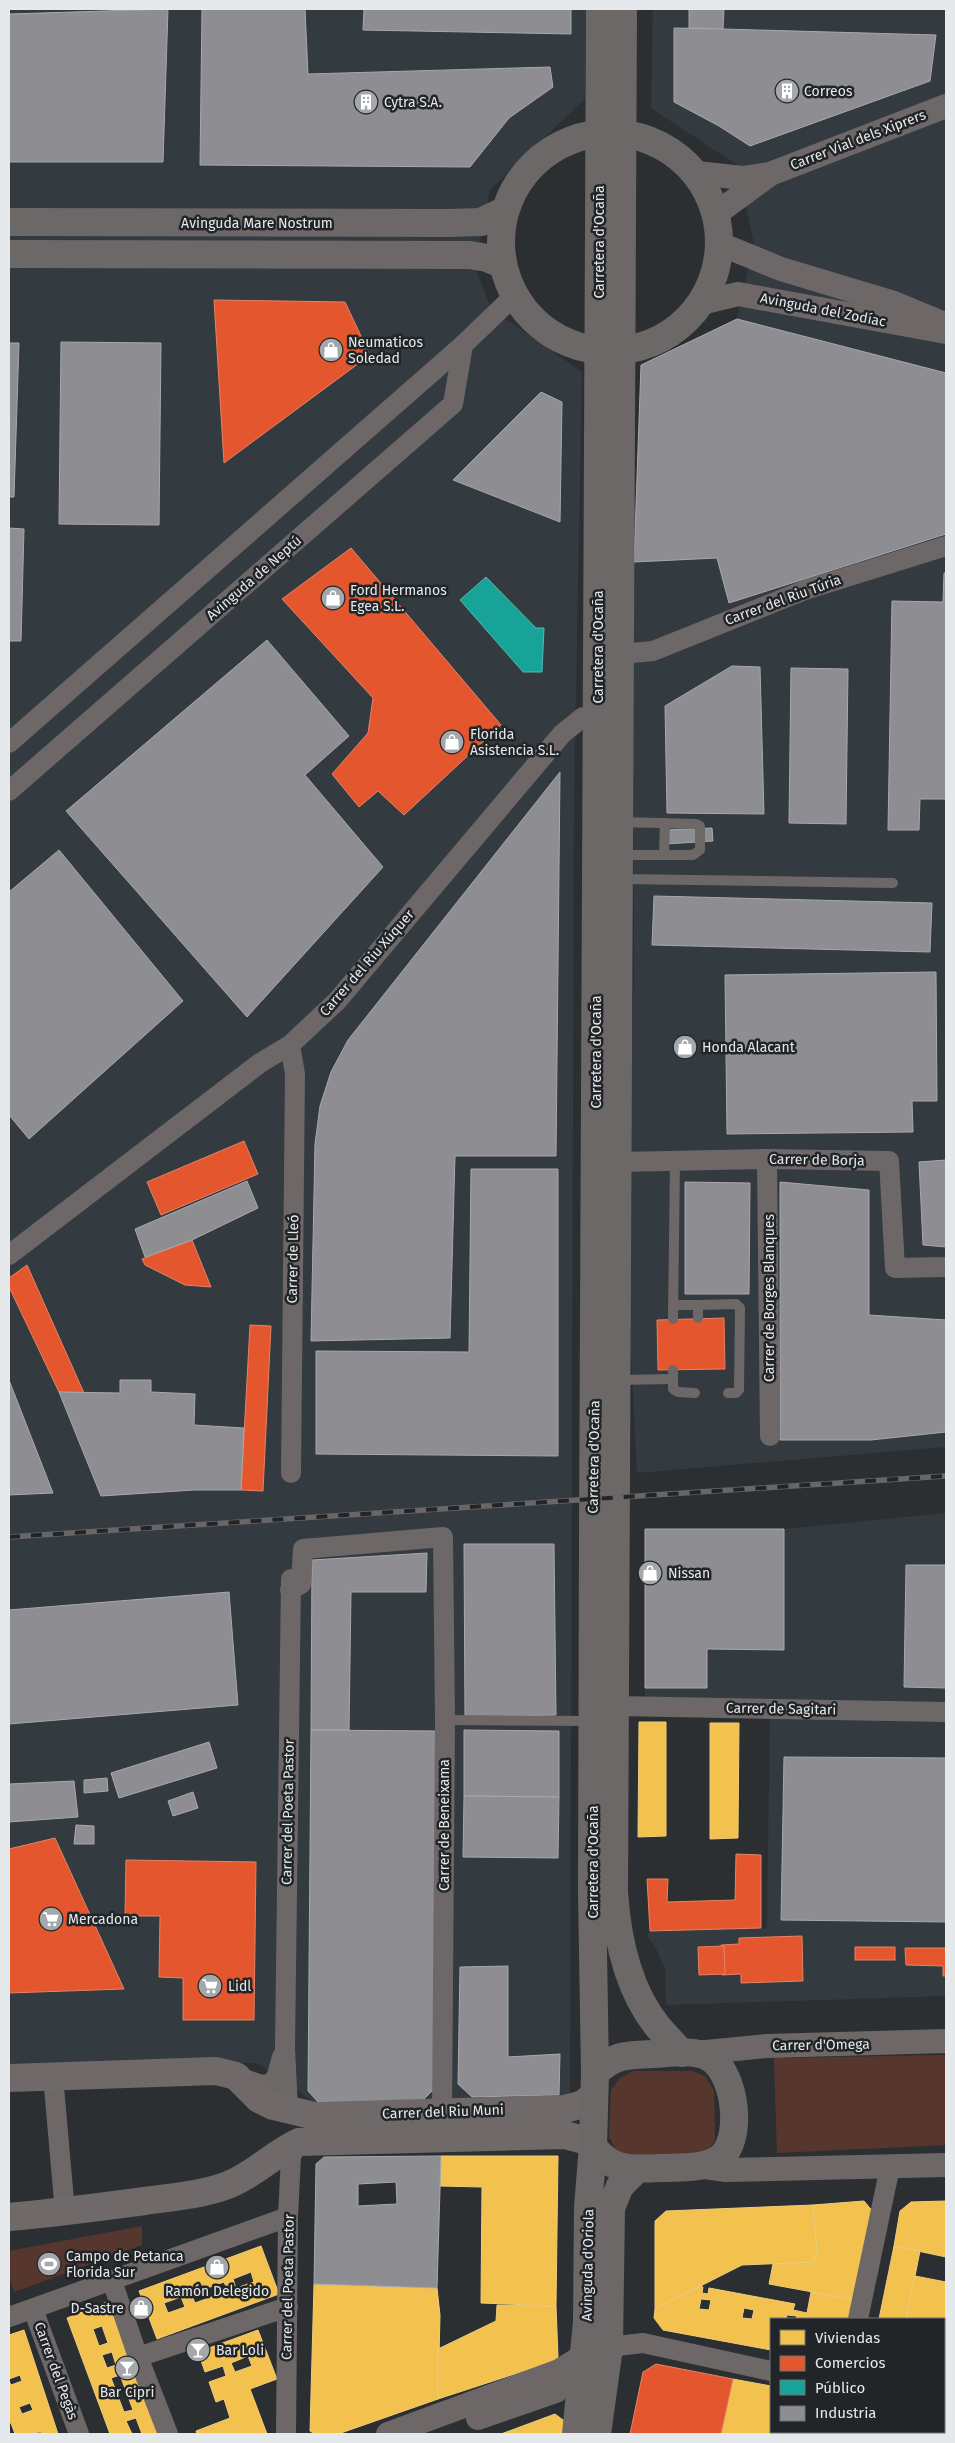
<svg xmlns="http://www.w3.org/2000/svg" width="955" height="2443" font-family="'Fira Sans',sans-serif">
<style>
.built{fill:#333a40}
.green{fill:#57372d}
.homes{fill:#f2c14e;stroke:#eecd7d;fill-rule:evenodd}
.shops{fill:#e4572e;stroke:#e58367}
.public{fill:#17a398;stroke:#55b8b1}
.industry{fill:#8d8d92;stroke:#a8a9ad;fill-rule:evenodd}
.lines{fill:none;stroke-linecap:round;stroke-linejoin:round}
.service{stroke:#6d6867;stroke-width:10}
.pedestrian{stroke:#6d6867;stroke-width:15}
.minor{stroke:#6d6867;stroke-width:20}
.tertiary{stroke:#6d6867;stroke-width:24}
.secondary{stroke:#6f6a69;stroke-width:28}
.primary{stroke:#6d6868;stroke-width:28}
.rail-casing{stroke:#686667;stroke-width:5.5}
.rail{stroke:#222528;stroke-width:4;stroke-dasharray:11;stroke-linecap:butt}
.labels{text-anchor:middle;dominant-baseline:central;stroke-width:5;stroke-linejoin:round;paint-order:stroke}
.poi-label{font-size:14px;fill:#e6e9eb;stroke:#222528;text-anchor:start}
.street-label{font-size:14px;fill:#e6e9eb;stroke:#222528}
</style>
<rect width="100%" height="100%" fill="#2c2f31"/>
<g class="built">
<polygon points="9,9 586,9 585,99 490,190 475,266 491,309 582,372 574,804 570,2096 316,2104 257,2063 9,2064"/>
<polygon points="653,9 946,9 946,1447 637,1473 627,1279 634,968 632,624 641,365 737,319 754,243 737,165 651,108"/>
<polygon points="946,1513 946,1996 666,2005 665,1969 655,1946 647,1936 650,1931 767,1928 770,1709 645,1706 645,1529 784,1529"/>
</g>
<g class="green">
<polygon points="946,2055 946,2145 777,2153 774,2058"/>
<polygon points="633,2071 693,2071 706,2077 714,2091 715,2140 709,2148 687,2156 626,2157 615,2149 609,2136 611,2090 620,2078"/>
<polygon points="142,2226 142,2245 14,2292 9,2277 9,2251"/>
</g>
<g class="homes">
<polygon points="639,1722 666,1722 666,1836 638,1837"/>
<polygon points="710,1723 739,1723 738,1838 710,1839"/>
<polygon points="441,2156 558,2156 556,2306 481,2303 482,2187 440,2186"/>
<polygon points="864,2201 874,2213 856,2300 769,2284 773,2264 814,2262 817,2253 813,2205"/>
<polygon points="946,2201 946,2257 894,2246 900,2211 911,2202"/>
<polygon points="813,2205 817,2253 814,2262 742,2265 655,2309 655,2221 666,2211"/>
<path d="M261 2246 279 2294 157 2339 139 2291ZM251 2272 254 2282 236 2288 233 2279ZM224 2282 228 2291 195 2303 191 2294ZM181 2297 185 2307 168 2313 164 2303Z"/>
<polygon points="894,2246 920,2251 915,2276 906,2319 879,2319"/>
<polygon points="915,2276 946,2282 946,2355 944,2354 944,2319 906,2319"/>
<polygon points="314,2284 437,2288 440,2315 438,2399 338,2434 315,2434 310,2431"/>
<path d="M701 2286 703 2287 702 2293 708 2294 709 2288 795 2304 793 2310 807 2313 811 2292 856 2300 852 2319H796L797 2316 787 2315 786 2319H771V2350L663 2330 654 2318 655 2309ZM701 2299 711 2300 709 2310 699 2309ZM744 2308 754 2310 752 2319 742 2318Z"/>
<path d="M114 2299 165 2434H142L136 2418 126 2421 132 2434H110L67 2318ZM102 2326 108 2343 99 2346 93 2329ZM112 2352 116 2365 107 2368 102 2355ZM120 2375 133 2410 124 2412 111 2378Z"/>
<polygon points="497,2305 556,2306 558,2357 552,2365 536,2367 438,2399 438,2349 496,2321"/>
<path d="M24 2330 58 2434H42L41 2432 15 2434 11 2423H9V2381L11 2385 22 2381 20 2375 9 2379V2335ZM30 2403 33 2410 22 2414 19 2407Z"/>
<path d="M258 2330 277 2379 250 2389 267 2434H197L196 2431 230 2418 224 2399 216 2402 209 2382 226 2376 223 2366 205 2372 198 2352ZM248 2356 252 2366 235 2372 231 2363Z"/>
<polygon points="733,2379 771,2386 771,2432 829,2432 829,2434 721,2434"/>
<polygon points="555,2414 567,2423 565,2434 501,2434"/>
<polygon points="944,2419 946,2420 946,2434 934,2434 935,2432 944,2432"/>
<polygon points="861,2432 890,2432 890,2434"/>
<polygon points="895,2432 919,2432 919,2434 894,2434"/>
</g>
<g class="shops">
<polygon points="214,300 345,302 370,355 224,463"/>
<polygon points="351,548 501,725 404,815 378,791 359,807 332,774 368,733 373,698 282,599"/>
<polygon points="244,1141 258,1174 161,1215 147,1182"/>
<polygon points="192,1240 211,1287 185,1285 145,1265 142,1259"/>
<polygon points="27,1265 84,1393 59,1392 9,1287 9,1278"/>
<polygon points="724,1318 725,1369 658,1370 657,1320"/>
<polygon points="250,1325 271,1326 263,1491 241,1490"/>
<polygon points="55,1838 124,1989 9,1993 9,1849"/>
<polygon points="736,1854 761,1855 761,1928 650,1931 647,1879 668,1879 667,1902 735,1900"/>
<polygon points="126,1860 256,1862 254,2020 183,2020 183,1978 159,1977 160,1916 125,1916"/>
<polygon points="802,1936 803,1981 741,1983 741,1974 722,1975 721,1945 739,1944 739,1938"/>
<polygon points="724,1946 725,1974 699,1975 698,1947"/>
<rect x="855" y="1947" width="40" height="13"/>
<polygon points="905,1948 946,1948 946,1976 943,1976 943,1966 906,1965"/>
<polygon points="656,2364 733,2379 721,2434 630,2434 643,2372"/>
</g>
<polygon class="public" points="486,577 536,628 544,628 542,672 523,672 460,600"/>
<g class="industry">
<polygon points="168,9 163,162 9,162 9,14"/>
<polygon points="202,9 305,9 308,74 550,67 553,87 509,118 470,167 200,165"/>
<polygon points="364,9 571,9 571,34 363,30"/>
<polygon points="689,9 724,9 723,29 689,28"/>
<polygon points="674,28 723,29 936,35 930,81 750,146 719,126 674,102"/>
<polygon points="737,319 946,373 946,534 729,603 717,558 634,562 641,365"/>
<polygon points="61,342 161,343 159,525 59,524"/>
<polygon points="9,343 19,343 14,497 9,497"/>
<polygon points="541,392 562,402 560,522 453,480"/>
<polygon points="9,528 24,529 21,641 9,641"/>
<polygon points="944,573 946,573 946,799 920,799 919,830 888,830 892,601 943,602"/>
<polygon points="267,640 349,736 305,775 383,867 247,1017 66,811"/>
<polygon points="732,666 760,667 764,814 667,813 665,706"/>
<polygon points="791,668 848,669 846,824 789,823"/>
<polygon points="560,772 556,1156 455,1156 450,1338 311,1341 315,1144 320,1106 331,1072 348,1040"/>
<polygon points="712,828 713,841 665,844 665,830"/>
<polygon points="59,850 183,1001 29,1139 9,1115 9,892"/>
<polygon points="654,896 932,903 930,952 652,945"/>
<polygon points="936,972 937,1101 912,1101 913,1132 727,1134 725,975"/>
<polygon points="946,1160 946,1247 923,1245 919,1162"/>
<polygon points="471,1169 558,1169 558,1456 316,1454 316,1351 469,1352"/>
<polygon points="247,1181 258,1208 192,1240 145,1257 135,1229"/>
<polygon points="685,1182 750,1183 749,1294 685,1294"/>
<polygon points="780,1182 869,1190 869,1315 946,1320 946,1432 871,1440 780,1440"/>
<polygon points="9,1380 53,1493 9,1495"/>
<polygon points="120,1380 151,1380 151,1392 195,1394 194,1425 244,1428 241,1490 194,1490 101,1496 59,1392 120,1393"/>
<polygon points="645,1529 784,1529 784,1650 707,1649 707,1688 645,1688"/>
<polygon points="464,1544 554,1544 556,1715 465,1717"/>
<polygon points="427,1553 426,1592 351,1592 349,1730 311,1730 312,1560"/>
<polygon points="906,1565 946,1565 946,1688 904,1687"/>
<polygon points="229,1592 238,1705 9,1724 9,1610"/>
<polygon points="311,1730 437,1731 433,2090 423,2100 318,2102 308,2091"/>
<polygon points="464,1730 559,1731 559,1797 464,1796"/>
<polygon points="209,1742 217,1768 119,1798 111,1773"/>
<polygon points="784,1757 946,1758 946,1922 781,1920"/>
<polygon points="107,1778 108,1791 84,1793 84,1780"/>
<polygon points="74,1781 78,1817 9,1822 9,1784"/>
<polygon points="193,1792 198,1808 173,1816 168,1801"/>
<polygon points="464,1796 559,1797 558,1858 463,1857"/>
<polygon points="76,1825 94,1826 94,1844 74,1844"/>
<polygon points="508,1966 508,2057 560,2054 559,2095 472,2097 458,2084 460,1967"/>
<path d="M441 2156 437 2288 314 2284 316 2164 324 2157ZM396 2182 397 2204 358 2206V2184Z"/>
</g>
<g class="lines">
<g class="service">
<polyline points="620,855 693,855 700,850 700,826 696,824 621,822"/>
<polyline points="664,855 665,823"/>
<polyline points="621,879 893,883"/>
<polyline points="673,1305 698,1305 698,1318"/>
<polyline points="698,1305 736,1304 740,1308 739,1390 736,1393 728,1393"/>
<polyline points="673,1319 675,1161"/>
<polyline points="673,1370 673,1389 678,1392 695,1393"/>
<polyline points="618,1380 672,1379"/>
<polyline points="445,1720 592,1721"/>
</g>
<polyline class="pedestrian" points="924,2434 925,2432"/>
<g class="minor">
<polyline points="621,654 653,651 805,590 946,546"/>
<polyline points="9,743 463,345 514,296"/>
<polyline points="9,791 453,404 463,345"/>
<polyline points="290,1045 295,1074 291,1473"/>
<polyline points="767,1159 770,1436"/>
<polyline points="608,1171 618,1162 767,1159 889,1161 895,1268 946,1267"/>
<polyline points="9,1255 260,1063 290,1045 337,1001 562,734 583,717 598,717"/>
<polyline points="290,1590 301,1584 303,1549 443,1537 445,1720 442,2113"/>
<polyline points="615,1706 946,1712"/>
<polyline points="53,2076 65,2212"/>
<polyline points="238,2077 262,2085 272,2083 277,2075 282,2057"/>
<polyline points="288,2109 285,2048 291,1579"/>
<polyline points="112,2281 138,2357 168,2434"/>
<polyline points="33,2309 79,2434"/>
<polyline points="9,2317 288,2217"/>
<polyline points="858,2319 890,2167"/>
<polyline points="599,2354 609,2347 643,2343 771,2371"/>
<polyline points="138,2357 288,2307"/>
<polyline points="944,2405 946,2405"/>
<polyline points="286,2434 288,2217 291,2156 299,2142"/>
<polyline points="833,2434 834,2432"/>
</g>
<g class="tertiary">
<polyline points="696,173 743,178 770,174 946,106"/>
<polyline points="717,213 769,175"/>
<polyline points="720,244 781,269 894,303 940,322"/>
<polyline points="701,303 738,294 946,332"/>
<polyline points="696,2053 767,2046 946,2041"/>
<polyline points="698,2166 726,2170 946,2165"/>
<polyline points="478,2418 556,2391 580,2367"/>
<polyline points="388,2434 559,2371 585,2355"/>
</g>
<g class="secondary">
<polyline points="9,2078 216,2071 236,2076 259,2099 273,2106 315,2116 565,2109 583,2104 594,2095"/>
<path d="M9 2217C55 2213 100 2207 145 2201 173 2197 202 2195 228 2185 254 2175 273 2154 299 2142L565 2135 587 2141 593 2146"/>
</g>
<g class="primary">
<path d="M623 9 614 1892C617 1938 628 1990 658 2027 666 2036 674 2045 682 2053"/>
<circle cx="610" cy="242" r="109"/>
<polyline points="9,222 449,223 481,222 504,211"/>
<polyline points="9,254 470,255 487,258 503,265"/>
<path d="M593 2146C611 2172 632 2169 661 2168 679 2167 701 2169 717 2160 745 2144 736 2073 710 2058 694 2049 672 2053 654 2054 627 2055 615 2054 595 2073"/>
<polyline points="576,2434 587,2322 588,2207 593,2146 595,2073 592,1891 593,1536 600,9"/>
<polyline points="597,2434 609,2347 611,2208 620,2186 637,2169"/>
</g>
<g class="rail-casing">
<polyline id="rail" points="9,1537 946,1476"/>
</g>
<use href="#rail" class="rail"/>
</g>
<defs>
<g id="building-disc" transform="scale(1.25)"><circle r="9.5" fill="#a5a8aa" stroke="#222528"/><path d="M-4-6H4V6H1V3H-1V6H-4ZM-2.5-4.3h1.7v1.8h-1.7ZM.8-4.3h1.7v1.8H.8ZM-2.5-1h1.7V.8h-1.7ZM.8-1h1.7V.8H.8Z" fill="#fff"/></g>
<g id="shop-disc" transform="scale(1.25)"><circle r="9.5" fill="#a5a8aa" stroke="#222528"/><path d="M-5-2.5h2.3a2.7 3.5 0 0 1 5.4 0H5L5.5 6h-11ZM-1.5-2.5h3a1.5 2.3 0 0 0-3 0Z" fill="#fff"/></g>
<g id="supermarket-disc" transform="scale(1.25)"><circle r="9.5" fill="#a5a8aa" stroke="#222528"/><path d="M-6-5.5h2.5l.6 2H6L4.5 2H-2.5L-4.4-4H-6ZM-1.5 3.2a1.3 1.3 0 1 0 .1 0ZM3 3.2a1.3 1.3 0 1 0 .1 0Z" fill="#fff"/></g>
<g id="stadium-disc" transform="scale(1.25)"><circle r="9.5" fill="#a5a8aa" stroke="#222528"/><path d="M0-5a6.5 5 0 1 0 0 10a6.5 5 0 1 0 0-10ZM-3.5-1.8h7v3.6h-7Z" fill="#fff"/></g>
<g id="bar-disc" transform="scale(1.25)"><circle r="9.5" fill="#a5a8aa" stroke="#222528"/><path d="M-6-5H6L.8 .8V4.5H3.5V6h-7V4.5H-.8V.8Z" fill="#fff"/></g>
</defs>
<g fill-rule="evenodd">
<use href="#building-disc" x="787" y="91"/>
<use href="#building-disc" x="366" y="102"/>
<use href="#shop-disc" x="331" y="350"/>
<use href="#shop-disc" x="333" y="598"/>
<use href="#shop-disc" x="452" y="742"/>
<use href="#shop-disc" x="685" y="1047"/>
<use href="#shop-disc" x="650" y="1573"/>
<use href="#supermarket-disc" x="51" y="1919"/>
<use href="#supermarket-disc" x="210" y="1986"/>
<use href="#stadium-disc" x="49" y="2264"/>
<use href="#shop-disc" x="217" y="2267"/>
<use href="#shop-disc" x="141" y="2308"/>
<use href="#bar-disc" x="198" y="2350"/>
<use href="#bar-disc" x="127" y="2368"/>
</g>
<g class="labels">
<g class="poi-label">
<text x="804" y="91">Correos</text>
<text x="384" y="102">Cytra S.A.</text>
<text x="348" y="342">Neumaticos<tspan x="348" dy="16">Soledad</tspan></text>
<text x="350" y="590">Ford Hermanos<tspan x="350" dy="16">Egea S.L.</tspan></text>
<text x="470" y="734">Florida<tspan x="470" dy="16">Asistencia S.L.</tspan></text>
<text x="702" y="1047">Honda Alacant</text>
<text x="668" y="1573">Nissan</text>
<text x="68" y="1919">Mercadona</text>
<text x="228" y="1986">Lidl</text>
<text x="66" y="2256">Campo de Petanca<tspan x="66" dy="16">Florida Sur</tspan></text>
<text x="217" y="2291" text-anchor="middle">Ramón Delegido</text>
<text x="124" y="2308" text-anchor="end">D-Sastre</text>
<text x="216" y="2350">Bar Loli</text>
<text x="127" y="2392" text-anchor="middle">Bar Cipri</text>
</g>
<g class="street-label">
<text transform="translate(858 140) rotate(-21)">Carrer Vial dels Xiprers</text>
<text x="257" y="223">Avinguda Mare Nostrum</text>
<text transform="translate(599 242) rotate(-90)">Carretera d'Ocaña</text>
<text transform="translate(823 310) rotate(11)">Avinguda del Zodíac</text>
<text transform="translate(254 578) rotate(-41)">Avinguda de Neptú</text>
<text transform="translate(783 600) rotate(-20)">Carrer del Riu Túria</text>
<text transform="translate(598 647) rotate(-90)">Carretera d'Ocaña</text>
<text transform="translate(367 963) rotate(-49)">Carrer del Riu Xúquer</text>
<text transform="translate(596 1052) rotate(-90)">Carretera d'Ocaña</text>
<text transform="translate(817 1160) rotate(1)">Carrer de Borja</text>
<text transform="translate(293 1259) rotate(-89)">Carrer de Lleó</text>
<text transform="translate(769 1298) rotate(-90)">Carrer de Borges Blanques</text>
<text transform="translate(594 1457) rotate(-89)">Carretera d'Ocaña</text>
<text transform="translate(781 1709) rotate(1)">Carrer de Sagitari</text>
<text transform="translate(288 1812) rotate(-89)">Carrer del Poeta Pastor</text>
<text transform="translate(444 1825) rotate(-90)">Carrer de Beneixama</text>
<text transform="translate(593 1862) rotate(-90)">Carretera d'Ocaña</text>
<text transform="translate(821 2045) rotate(-1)">Carrer d'Omega</text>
<text transform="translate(443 2112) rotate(-2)">Carrer del Riu Muni</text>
<text transform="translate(588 2265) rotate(-89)">Avinguda d'Oriola</text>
<text transform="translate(288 2287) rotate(-89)">Carrer del Poeta Pastor</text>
<text transform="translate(56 2371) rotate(70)">Carrer del Pegàs</text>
</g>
</g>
<rect width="955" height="2443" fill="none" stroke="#e6e9eb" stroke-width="20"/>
<rect x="770" y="2318" width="175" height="115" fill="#222528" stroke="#707376"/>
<rect x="780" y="2330" width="25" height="15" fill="#f2c14e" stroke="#707376"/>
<text x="815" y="2343" font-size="15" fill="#e6e9eb">Viviendas</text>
<rect x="780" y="2356" width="25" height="15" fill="#e4572e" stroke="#707376"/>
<text x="815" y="2368" font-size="15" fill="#e6e9eb">Comercios</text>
<rect x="780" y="2380" width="25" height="15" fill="#17a398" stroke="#707376"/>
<text x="815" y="2393" font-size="15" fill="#e6e9eb">Público</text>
<rect x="780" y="2406" width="25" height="15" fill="#8d8d92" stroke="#707376"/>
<text x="815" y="2418" font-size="15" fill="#e6e9eb">Industria</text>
</svg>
